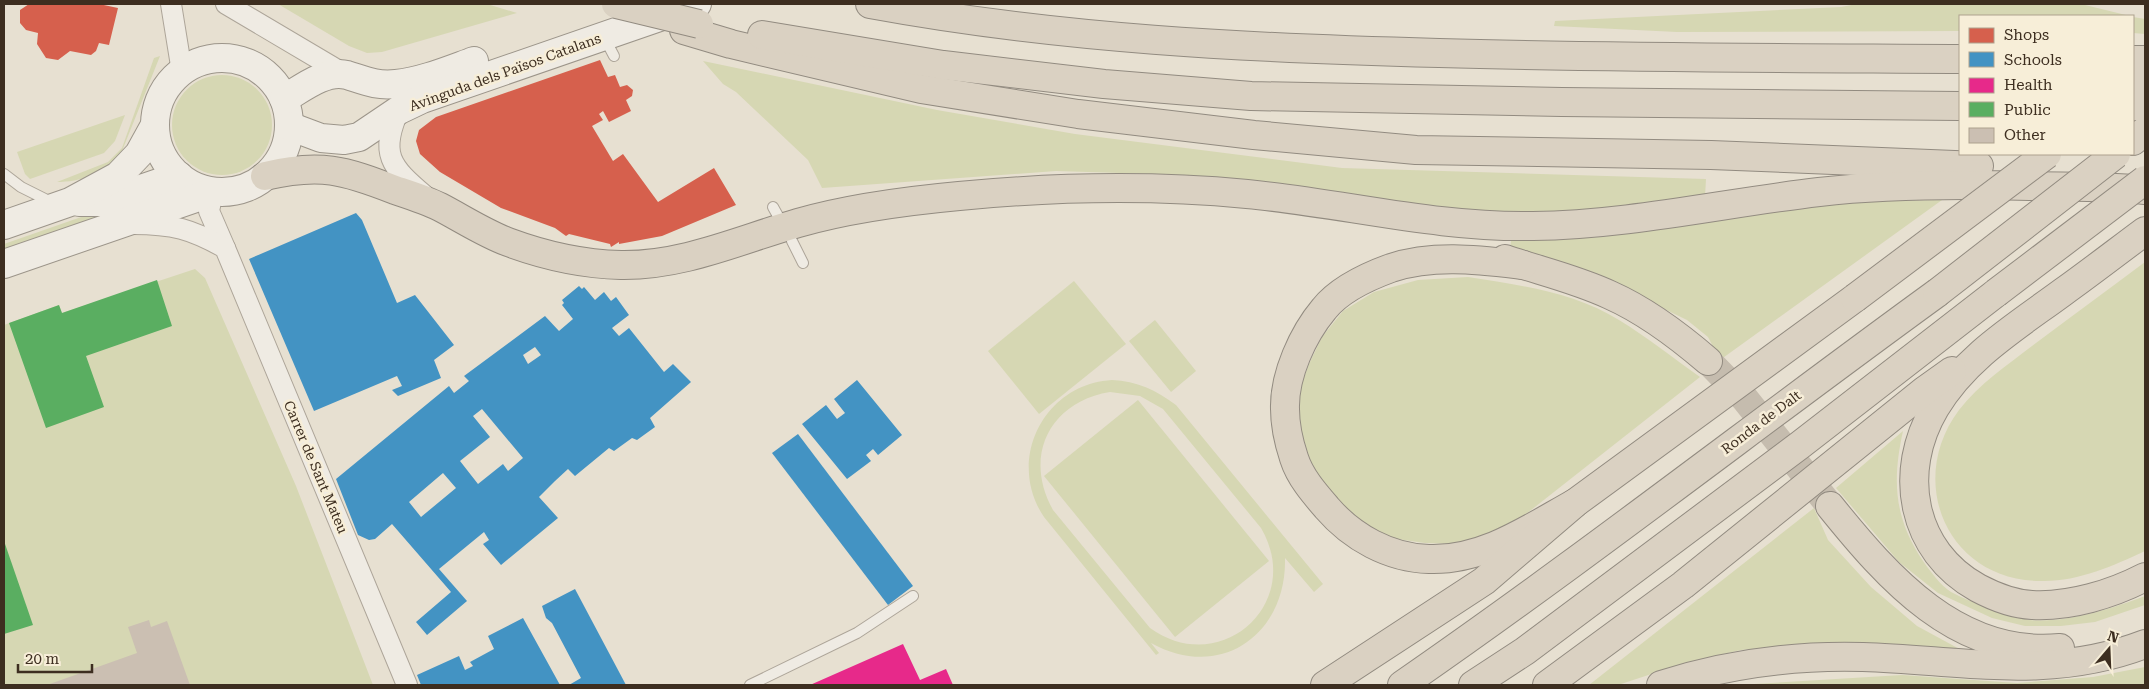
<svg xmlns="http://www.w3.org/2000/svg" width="2149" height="689" font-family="'Roboto Serif',serif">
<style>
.green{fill:#d6d7b3;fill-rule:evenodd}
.shops{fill:#d6604d}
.schools{fill:#4393c3;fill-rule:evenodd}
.health{fill:#e7298a}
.public{fill:#5aae61}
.building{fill:#cbbfb2}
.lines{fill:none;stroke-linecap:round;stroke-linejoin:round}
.highway-tunnel{stroke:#c5bcae;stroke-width:28;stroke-dasharray:28 14;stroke-linecap:butt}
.lane-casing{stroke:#ada599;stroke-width:12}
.street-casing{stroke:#ada599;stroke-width:22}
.secondary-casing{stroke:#9c958a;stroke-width:30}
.highway-casing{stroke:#928b80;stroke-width:30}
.lane{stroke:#efebe3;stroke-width:10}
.street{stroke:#efebe3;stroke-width:20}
.secondary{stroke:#efebe3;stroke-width:28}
.highway{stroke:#dad1c2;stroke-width:28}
.highway-bridge-casing{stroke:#928b80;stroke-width:30;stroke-linecap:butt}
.highway-bridge{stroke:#dad1c2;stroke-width:28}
.labels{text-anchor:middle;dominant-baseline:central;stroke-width:5;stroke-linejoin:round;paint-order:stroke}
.street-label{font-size:14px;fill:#3d2e20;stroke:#f7eed8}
</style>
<rect width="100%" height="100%" fill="#e7e0d1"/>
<g class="green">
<polygon points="278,4 487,4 517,13 382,52 367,53 349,46"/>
<polygon points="1857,4 2081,4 2130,16 1960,16 1960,31 1677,32 1554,26 1555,21 1841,7"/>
<polygon points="2133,17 2145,19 2145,34 2133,33"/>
<path d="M160 56 120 156C104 174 80 182 57 182L108 162 122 148 154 58Z"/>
<polygon points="703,61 937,110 1075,134 1342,168 1706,179 1705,197 1554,214 1486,217 1261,183 1153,174 1056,171 822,188 808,160 736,92 723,84"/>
<circle cx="222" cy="125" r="50"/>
<polygon points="125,115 115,141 104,153 30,179 25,174 17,152"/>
<polygon points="150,193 153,199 4,251 4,244"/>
<polygon points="1942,200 1720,360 1708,337 1687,320 1592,274 1510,249 1511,241 1601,237 1784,210 1868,201"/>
<path d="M2145 262V551C2113 566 2077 582 2041 581 1948 581 1905 482 1959 410 1980 383 2009 364 2036 343 2072 316 2109 289 2145 262Z"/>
<polygon points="195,269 205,278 296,486 373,685 4,685 4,325 59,305 62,313"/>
<path d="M1468 277C1519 285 1574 292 1619 320 1647 337 1673 358 1700 377L1507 529 1456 544 1425 543 1397 539 1371 530 1346 515 1314 473 1304 446 1296 420 1300 388 1309 364 1322 337 1343 311 1374 292 1418 280Z"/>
<polygon points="1074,281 1126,344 1039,414 988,351"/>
<polygon points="1155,320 1196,371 1171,392 1129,341"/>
<path d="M1112 380C1137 381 1156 390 1176 405L1323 584 1314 592 1285 558C1287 634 1221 682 1151 643L1159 653 1156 655 1044 517C1006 461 1043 384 1112 380ZM1110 392 1140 396 1163 409 1261 528C1305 603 1221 679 1150 628L1053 510C1023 457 1049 402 1110 392Z"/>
<polygon points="1138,400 1269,561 1175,637 1044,476"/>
<path d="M1903 431C1892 481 1894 518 1923 561 1930 571 1941 586 1951 592 1962 598 1975 603 1987 607 2000 612 2016 618 2030 620 2068 623 2110 609 2145 596V605L2095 622 2061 626H2025L1992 618 1938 593 1899 562 1836 488Z"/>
<polygon points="1814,508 1828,540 1871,587 1917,626 1965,652 1800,645 1741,650 1688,662 1618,685 1589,685"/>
<polygon points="2145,667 2145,685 1737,685 1902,675 2017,683 2093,677"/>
</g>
<g class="shops">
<polygon points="29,4 99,4 118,8 109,45 99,43 96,51 91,55 70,51 58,60 46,58 37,44 38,33 26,30 20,23 20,10"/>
<polygon points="600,60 608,77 615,75 620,87 627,85 633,90 632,96 626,100 631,111 609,122 603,111 599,114 603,120 592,126 613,161 623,154 658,202 714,168 736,205 662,236 619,244 619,242 611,247 610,244 569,234 566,236 555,228 501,208 440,172 420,154 416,141 419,130 436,117"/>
</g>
<g class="schools">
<polygon points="356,213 362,220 397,303 415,295 454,345 434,360 441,378 398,396 392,390 402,386 397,376 314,411 249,259"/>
<path d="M579 286 582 289 584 287 595 300 604 292 611 301 616 297 629 315 612 328 619 336 629 328 664 372 673 364 691 382 650 418 655 427 637 440 632 438 614 451 609 448 575 476 568 469 555 481 539 497 558 518 501 565 483 544 489 540 484 532 439 569 467 601 427 635 416 622 451 592 392 524 375 539 369 540 358 535 336 479 449 386 454 393 469 381 464 376 545 316 559 331 573 319 562 305 564 303 562 300ZM535 347 541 355 528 364 523 355ZM482 409 523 458 508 471 503 464 478 484 460 461 490 437 473 416ZM443 473 456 488 421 517 409 502Z"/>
<polygon points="857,380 902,435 878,455 873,449 866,455 871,461 847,479 802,424 826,405 837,419 845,413 834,399"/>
<polygon points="798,434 913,586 888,605 772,453"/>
<polygon points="575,589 626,685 569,685 581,678 552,623 546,618 542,606"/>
<polygon points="523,618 560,685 421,685 417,675 459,656 465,670 473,666 470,662 494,649 488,636"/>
</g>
<polygon class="health" points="903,644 920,680 946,669 953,685 810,685"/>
<g class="public">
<polygon points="157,280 172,326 86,356 104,407 46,428 9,323 59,305 62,313"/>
<polygon points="4,541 33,625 4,634"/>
</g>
<polygon class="building" points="149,620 151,627 167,621 190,685 47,685 137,653 128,627"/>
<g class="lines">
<polyline class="highway-tunnel" points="1708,361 1745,399 1830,506"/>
<g class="lane-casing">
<g id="lane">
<polyline points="604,37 614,56"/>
<polyline points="4,174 21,187 53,203"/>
<polyline points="773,207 778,216"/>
<polyline points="792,241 803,263"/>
<polyline points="750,685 857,633 913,596"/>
</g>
</g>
<g class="street-casing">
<g id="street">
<polyline points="171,4 182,72"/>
<polyline points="226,4 346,75"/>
<path d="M399 110C379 154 391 167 424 195"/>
<polyline points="213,192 209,211 225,248"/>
<path d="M133 224C173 224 191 229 225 248L407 685"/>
</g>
</g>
<g class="secondary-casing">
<g id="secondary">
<circle cx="222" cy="125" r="67"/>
<path d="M284 99C301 89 326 69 347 75 366 81 376 86 396 84 423 81 449 70 474 61"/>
<polyline points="289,126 321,138 344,140 359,137 399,110 422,99 697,4"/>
<polyline points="79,202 103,202 179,176"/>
<polyline points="4,225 70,202 118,176 139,154 155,125"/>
<polyline points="4,264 213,192"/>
</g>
</g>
<g class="highway-casing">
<g id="highway">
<path d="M870 4C1060 39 1247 48 1439 53 1612 58 1786 58 1960 59"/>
<polyline points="684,30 731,44 921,89 1078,114 1254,135 1416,150 1711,155 1979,166"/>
<polyline points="762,35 943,65 1104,84 1251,96 1562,102 1960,106"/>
<polyline points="2133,60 2145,60"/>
<polyline points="2133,89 2145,79"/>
<polyline points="2133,106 2145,106"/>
<polyline points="2133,141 2145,131"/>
<path d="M265 176C320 163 344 170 395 190 410 195 426 200 440 207 463 219 484 233 508 242 543 255 584 264 621 265 683 266 739 240 798 223 850 208 905 201 959 196 1053 187 1152 185 1247 194 1343 203 1436 228 1533 226 1628 225 1724 203 1819 192 1890 184 1959 184 2030 186 2068 187 2107 186 2145 190"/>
<path d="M2145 231C2118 251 2091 272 2063 292 2017 326 1965 357 1935 408 1897 472 1911 551 1978 588 1995 597 2013 604 2032 605 2070 607 2112 594 2145 577"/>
<path d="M1505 259C1540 271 1576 279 1610 295 1646 311 1679 336 1708 361"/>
<path d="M1523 265C1479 260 1434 254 1391 268 1369 276 1339 290 1324 309 1303 334 1284 375 1285 409 1285 425 1289 443 1294 458 1300 477 1314 493 1327 508 1352 537 1389 558 1429 559 1483 561 1530 528 1575 503"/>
<path d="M1830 506C1888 578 1958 658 2060 648"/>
<polyline points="1325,685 1484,581 1575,503 1855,298"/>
<path d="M1402 685C1584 559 1758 423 1937 293"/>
<polyline points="1473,685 1525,651 1800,445 1996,293"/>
<polyline points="1547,685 1683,585 1924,391 1952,371"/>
<path d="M1661 685C1727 664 1794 655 1863 657 1962 660 2049 681 2145 644"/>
</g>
</g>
<use href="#lane" class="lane"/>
<use href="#street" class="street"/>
<use href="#secondary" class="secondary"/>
<use href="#highway" class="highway"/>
<g class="highway-bridge-casing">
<g id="highway-bridge">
<polyline points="616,4 699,24"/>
<polyline points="1937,293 2116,154"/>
<polyline points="1996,293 2145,180"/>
<polyline points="1855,298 2047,154"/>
</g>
</g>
<use href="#highway-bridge" class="highway-bridge"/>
</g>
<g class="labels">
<g class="street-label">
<text transform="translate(505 72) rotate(-20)">Avinguda dels Països Catalans</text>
<text transform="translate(1761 422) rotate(-37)">Ronda de Dalt</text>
<text transform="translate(316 467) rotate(67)">Carrer de Sant Mateu</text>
</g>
</g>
<rect width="2149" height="689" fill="none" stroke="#3d2e20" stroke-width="10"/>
<rect x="1959" y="15" width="175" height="140" fill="#f7eed8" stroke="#ada18e"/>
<rect x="1969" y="28" width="25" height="15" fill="#d6604d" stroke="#ada18e"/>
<text x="2004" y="40" font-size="15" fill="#3d2e20">Shops</text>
<rect x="1969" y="52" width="25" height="15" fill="#4393c3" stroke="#ada18e"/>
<text x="2004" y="65" font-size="15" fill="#3d2e20">Schools</text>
<rect x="1969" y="78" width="25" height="15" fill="#e7298a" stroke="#ada18e"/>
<text x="2004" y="90" font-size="15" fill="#3d2e20">Health</text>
<rect x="1969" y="102" width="25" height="15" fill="#5aae61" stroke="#ada18e"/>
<text x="2004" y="115" font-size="15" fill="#3d2e20">Public</text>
<rect x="1969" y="128" width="25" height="15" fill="#cbbfb2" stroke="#ada18e"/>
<text x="2004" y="140" font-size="15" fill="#3d2e20">Other</text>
<g transform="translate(2109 649) rotate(19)" stroke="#f7eed8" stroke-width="4" paint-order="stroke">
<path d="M0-4L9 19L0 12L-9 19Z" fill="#3d2e20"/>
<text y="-8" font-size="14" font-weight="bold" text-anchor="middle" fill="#3d2e20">N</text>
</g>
<path d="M18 664v8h74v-8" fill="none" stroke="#3d2e20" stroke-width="2.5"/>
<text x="25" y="664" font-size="15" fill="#3d2e20" stroke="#f7eed8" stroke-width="4" paint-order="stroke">20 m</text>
</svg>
